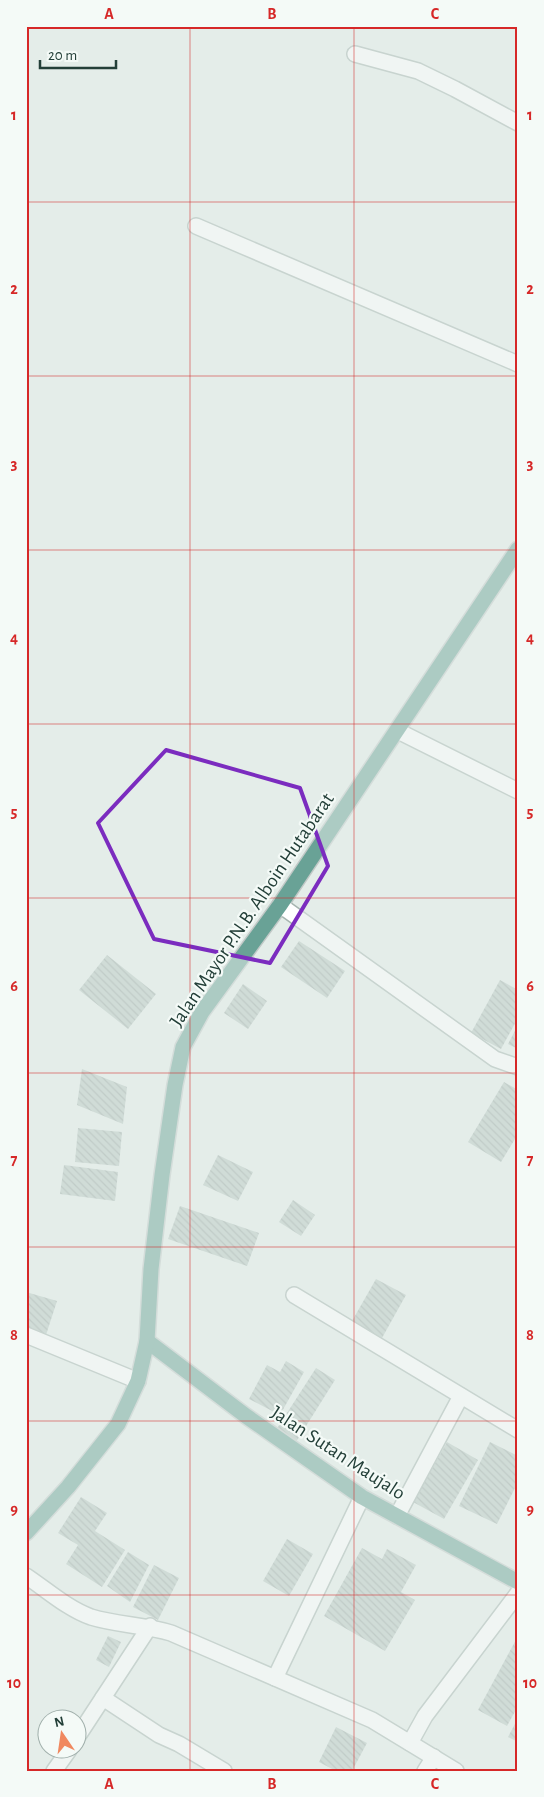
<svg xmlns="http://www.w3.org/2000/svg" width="544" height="1797" font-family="'Alegreya Sans',sans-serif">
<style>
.building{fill:url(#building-back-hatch)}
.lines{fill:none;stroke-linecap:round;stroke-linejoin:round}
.minor-casing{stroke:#a6b5b0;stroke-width:18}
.major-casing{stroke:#c1c9c7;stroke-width:18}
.minor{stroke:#fff;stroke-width:15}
.major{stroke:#69a296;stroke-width:15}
.marked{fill:none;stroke:#7b2cbf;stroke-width:4;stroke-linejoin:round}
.grid{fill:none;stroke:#d62828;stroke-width:1;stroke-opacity:0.55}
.labels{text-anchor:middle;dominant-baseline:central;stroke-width:4.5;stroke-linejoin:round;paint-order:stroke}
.street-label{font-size:20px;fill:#233f38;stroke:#f4faf7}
.neatline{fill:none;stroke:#d62828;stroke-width:2}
.grid-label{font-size:16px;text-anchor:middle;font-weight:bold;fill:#d62828}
</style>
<defs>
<pattern id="building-back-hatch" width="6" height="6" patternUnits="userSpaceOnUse" patternTransform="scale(1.25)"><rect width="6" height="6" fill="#b9c8c2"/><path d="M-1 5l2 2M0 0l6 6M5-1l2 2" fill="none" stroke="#96a49f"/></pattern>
</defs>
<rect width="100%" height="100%" fill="#e4ede9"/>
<g class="building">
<polygon points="299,941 345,971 327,998 281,967"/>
<polygon points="107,955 156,994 128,1029 79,990"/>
<polygon points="500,980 518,990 518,1018 501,1049 471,1033"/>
<polygon points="243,984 267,1001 248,1029 224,1013"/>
<polygon points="518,1025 518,1049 508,1044"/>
<polygon points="82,1069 127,1087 123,1124 77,1105"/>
<polygon points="504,1082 518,1090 518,1134 501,1162 468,1142"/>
<polygon points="78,1128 122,1132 119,1166 75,1162"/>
<polygon points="218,1155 253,1172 238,1201 203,1185"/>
<polygon points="64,1165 118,1172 115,1201 60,1194"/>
<polygon points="293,1200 315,1215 301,1236 279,1222"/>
<polygon points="180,1206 259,1233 247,1266 168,1239"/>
<polygon points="376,1279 406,1295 382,1338 352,1321"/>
<polygon points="26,1292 57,1301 46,1335 26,1330"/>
<polygon points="286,1361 304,1372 280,1415 249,1399 267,1365 280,1372"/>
<polygon points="316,1368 335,1380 296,1442 276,1430"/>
<polygon points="447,1442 478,1460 444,1519 413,1502"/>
<polygon points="490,1442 518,1456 518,1482 497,1524 459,1506"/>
<polygon points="81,1497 107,1513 95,1531 125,1550 102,1587 66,1564 78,1545 58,1533"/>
<polygon points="287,1539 313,1554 289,1596 263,1581"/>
<polygon points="362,1548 382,1559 387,1549 416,1565 401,1592 415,1600 385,1651 324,1616"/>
<polygon points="128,1552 149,1565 130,1602 107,1586"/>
<polygon points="154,1565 179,1578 158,1620 133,1607"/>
<polygon points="108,1636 121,1642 109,1667 96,1660"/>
<polygon points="518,1636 518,1706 507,1726 478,1710"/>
<polygon points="518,1718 518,1742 508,1737"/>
<polygon points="336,1727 367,1743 352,1771 336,1771 319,1762"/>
</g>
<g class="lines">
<g class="minor-casing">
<g id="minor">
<polyline points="355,54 418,71 455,89 518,123"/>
<polyline points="196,226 518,364"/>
<polyline points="398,731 518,791"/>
<polyline points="280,905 495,1059 518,1067"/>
<polyline points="294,1295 518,1430"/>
<polyline points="26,1335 138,1381"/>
<polyline points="397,1516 461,1396"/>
<path d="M26 1576C47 1590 68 1609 91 1617 117 1625 145 1625 171 1633L372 1720 456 1771"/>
<polyline points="275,1678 362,1497"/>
<polyline points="103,1698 159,1735 179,1744 224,1771"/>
<polyline points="78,1736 150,1626"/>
<polyline points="410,1743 425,1716 518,1593"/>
<polyline points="54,1771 69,1750"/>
<polyline points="425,1771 434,1757"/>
</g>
</g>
<g class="major-casing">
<g id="major">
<polyline points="147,1341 246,1416 362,1497 518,1582"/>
<polyline points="26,1533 68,1487 118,1424 138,1381 147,1341 151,1269 162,1175 175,1085 183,1047 202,1012 280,905 518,549"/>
</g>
</g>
<use href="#minor" class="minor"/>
<use href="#major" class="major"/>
</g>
<path d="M0 0H544V1797H0ZM166 750 300 788 328 866 270 963 154 939 98 823Z" fill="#e4ede9" fill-opacity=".55" fill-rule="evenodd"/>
<path class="marked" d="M166 750 300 788 328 866 270 963 154 939 98 823Z"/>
<path class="grid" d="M190 26V1771M354 26V1771M26 202H518M26 376H518M26 550H518M26 724H518M26 898H518M26 1073H518M26 1247H518M26 1421H518M26 1595H518"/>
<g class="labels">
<g class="street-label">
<text transform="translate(252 910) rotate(-56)">Jalan Mayor P.N.B. Alboin Hutabarat</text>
<text transform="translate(338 1453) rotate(33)">Jalan Sutan Maujalo</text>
</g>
</g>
<rect width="544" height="1797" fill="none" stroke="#f4faf7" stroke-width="55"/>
<g transform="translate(62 1734) rotate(347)"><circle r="24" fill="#f4faf7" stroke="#a0afab"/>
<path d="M0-4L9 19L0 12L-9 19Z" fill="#f0885f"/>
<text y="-8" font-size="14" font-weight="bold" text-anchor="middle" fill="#233f38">N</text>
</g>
<path d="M40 60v8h76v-8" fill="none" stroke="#233f38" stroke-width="2.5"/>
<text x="48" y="60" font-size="15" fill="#233f38" stroke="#f4faf7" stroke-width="4" paint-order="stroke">20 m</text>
<rect x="28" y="28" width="488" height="1742" class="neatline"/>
<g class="grid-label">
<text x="109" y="19">A</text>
<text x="272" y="19">B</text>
<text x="435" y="19">C</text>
<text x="14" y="120">1</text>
<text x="530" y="120">1</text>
<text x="14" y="294">2</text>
<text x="530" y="294">2</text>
<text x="14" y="469">3</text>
<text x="530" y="469">3</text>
<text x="14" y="643">4</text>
<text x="530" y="643">4</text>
<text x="14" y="817">5</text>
<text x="530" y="817">5</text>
<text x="14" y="991">6</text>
<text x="530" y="991">6</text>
<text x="14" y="1165">7</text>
<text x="530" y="1165">7</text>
<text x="14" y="1340">8</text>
<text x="530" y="1340">8</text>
<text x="14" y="1514">9</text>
<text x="530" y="1514">9</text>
<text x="14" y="1688">10</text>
<text x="530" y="1688">10</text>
<text x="109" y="1789">A</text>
<text x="272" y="1789">B</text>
<text x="435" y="1789">C</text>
</g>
</svg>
